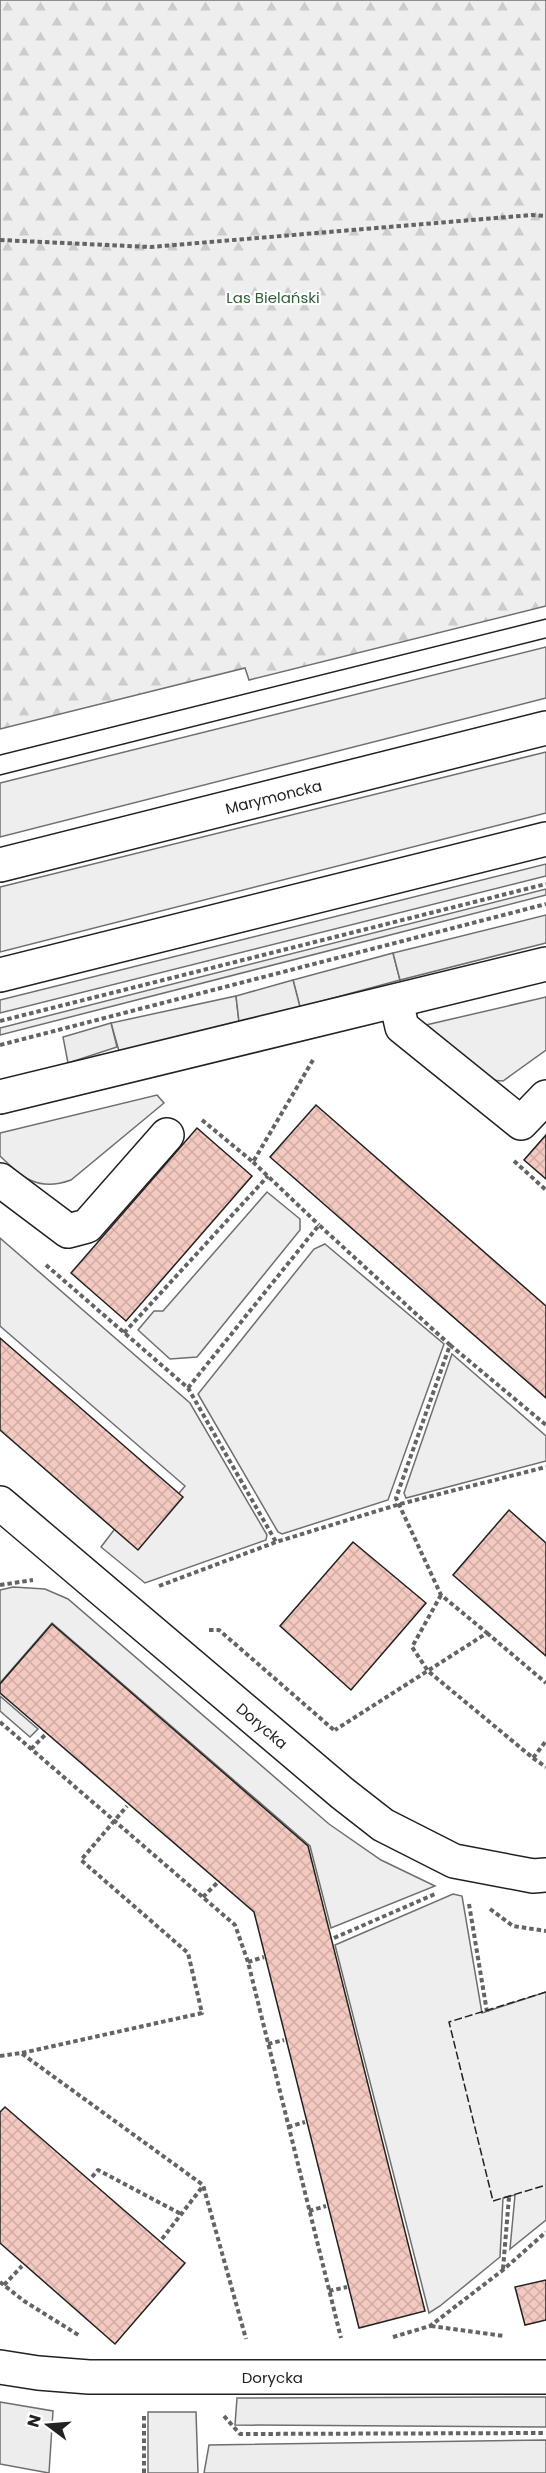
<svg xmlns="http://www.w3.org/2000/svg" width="546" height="2473" font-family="Poppins,sans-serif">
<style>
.green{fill:#eee;stroke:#6f6f6f;stroke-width:1.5}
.forest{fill:url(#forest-firs);stroke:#6f6f6f;stroke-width:1.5}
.parking{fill:#ededed;stroke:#6f6f6f;stroke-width:1.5}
.building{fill:url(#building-cross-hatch);stroke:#222;stroke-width:1.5}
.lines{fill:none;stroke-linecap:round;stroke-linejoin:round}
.minor-casing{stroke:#222;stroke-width:36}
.major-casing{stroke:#222;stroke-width:36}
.path{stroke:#646464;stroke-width:4;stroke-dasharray:4.5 3;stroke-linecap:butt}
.minor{stroke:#fff;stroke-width:33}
.major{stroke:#fff;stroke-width:33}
.tram{stroke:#222;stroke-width:1.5}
.fence{stroke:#222;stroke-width:1.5;stroke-dasharray:8 3;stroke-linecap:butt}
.labels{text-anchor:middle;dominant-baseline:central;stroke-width:4.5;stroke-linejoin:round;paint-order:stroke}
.park-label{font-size:15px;fill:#2f5e38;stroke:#fff}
.street-label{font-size:15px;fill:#222;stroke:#fff}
</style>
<defs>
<pattern id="forest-firs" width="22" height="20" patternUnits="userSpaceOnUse" patternTransform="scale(1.5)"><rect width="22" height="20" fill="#eee"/><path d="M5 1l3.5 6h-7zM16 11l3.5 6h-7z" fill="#ccc"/></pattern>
<pattern id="building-cross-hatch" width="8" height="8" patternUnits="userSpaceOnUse" patternTransform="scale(1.5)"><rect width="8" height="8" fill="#f3c9c0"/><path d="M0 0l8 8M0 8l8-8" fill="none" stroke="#d0aca5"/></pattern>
</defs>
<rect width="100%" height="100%" fill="#fff"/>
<g class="green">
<polygon points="546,647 546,698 0,837 0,783"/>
<polygon points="546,752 546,813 0,952 0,887"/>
<polygon points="546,864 546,876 0,1013 0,1000"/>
<polygon points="546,889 546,895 0,1035 0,1028"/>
<polygon points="393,953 400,980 300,1007 293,980"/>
<polygon points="236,996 239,1022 119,1051 111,1023"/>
<polygon points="546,997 546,1050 503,1081 490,1080 426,1025"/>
<path d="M157 1095 164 1103 71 1180C38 1192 23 1178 0 1156V1133Z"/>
<polygon points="267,1192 300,1219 300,1230 197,1357 170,1359 138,1330 154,1311 163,1311"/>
<polygon points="0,1238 190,1403 267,1535 266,1540 145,1583 101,1547 117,1526 137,1543 185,1486 0,1326"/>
<polygon points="325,1244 444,1344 388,1500 282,1534 278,1532 198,1394 314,1249"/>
<polygon points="452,1354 546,1436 546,1461 406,1498 404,1493"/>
<polygon points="13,1587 45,1589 68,1599 329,1824 381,1860 435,1886 331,1928 310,1846 52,1623 0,1683 0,1590"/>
<polygon points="0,1696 38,1729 30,1737 0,1711"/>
<polygon points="453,1894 462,1896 482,2013 546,1992 546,2220 510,2249 515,2195 503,2198 500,2257 440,2306 429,2313 335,1945"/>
<polygon points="148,2412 196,2412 198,2473 148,2473"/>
</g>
<polygon class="forest" points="0,0 546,0 546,606 249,680 245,668 0,729"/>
<g class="parking">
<polygon points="546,915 546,943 400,980 393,953"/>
<polygon points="293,980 300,1007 239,1022 236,996"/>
<polygon points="111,1023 117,1047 68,1063 63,1037"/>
<polygon points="546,2397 546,2427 235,2425 237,2398"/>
<polygon points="0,2402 53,2411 49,2473 0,2464"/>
<polygon points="546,2440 546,2473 204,2473 209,2445"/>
</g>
<g class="building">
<polygon points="316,1105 546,1306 546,1398 270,1157"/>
<polygon points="197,1128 252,1176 126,1321 71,1273"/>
<polygon points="546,1135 546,1179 524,1160"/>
<polygon points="0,1338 183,1497 138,1550 0,1430"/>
<polygon points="509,1510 546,1543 546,1656 453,1575"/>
<polygon points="353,1542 426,1603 351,1690 280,1626"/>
<polygon points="52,1624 308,1846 425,2311 359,2328 254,1912 0,1693 0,1684"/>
<polygon points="5,2107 185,2263 115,2344 0,2243 0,2112"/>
<polygon points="546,2280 546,2320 525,2325 515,2287"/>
</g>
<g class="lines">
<g class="minor-casing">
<g id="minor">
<polyline points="396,1001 402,1027 521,1123 546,1097"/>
<polyline points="0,1097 546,964"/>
<polyline points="0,1180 68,1231 87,1226 167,1135"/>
<path id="s1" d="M0 1503 342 1793 383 1825 454 1861 533 1876 546 1875"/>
<path id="s2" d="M0 2367 38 2373 89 2377H546"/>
</g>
</g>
<g class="major-casing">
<g id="major">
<path id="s3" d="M0 865 546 728"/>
<polyline points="0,975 546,839"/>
</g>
</g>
<g class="path">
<polyline points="0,240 150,247 532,215 546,216"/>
<polyline points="0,1021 546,884"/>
<polyline points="0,1045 546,904"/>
<polyline points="202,1120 253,1162 313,1060"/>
<polyline points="514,1161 546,1190"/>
<polyline points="253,1162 319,1225"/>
<polyline points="46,1265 188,1388 276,1542"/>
<polyline points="124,1333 268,1176"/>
<polyline points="450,1345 546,1425"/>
<polyline points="188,1388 319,1225 450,1345 396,1498 441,1595 487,1633 335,1730"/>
<polyline points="0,1585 33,1580"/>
<polyline points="159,1586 276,1542 400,1504 546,1467"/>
<polyline points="441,1595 412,1647 428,1671 533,1758 546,1741"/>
<polyline points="209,1630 219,1630 335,1731"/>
<polyline points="487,1633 546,1683"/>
<polyline points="0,1722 235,1925 248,1962 341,2338"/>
<polyline points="31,1749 45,1735"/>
<polyline points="533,1758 546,1767"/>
<polyline points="203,1897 217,1883"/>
<polyline points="469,1904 487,2012"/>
<polyline points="490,1909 513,1926 546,1931"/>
<polyline points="334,1938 435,1894"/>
<polyline points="248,1962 264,1957"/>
<polyline points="268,2044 284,2040"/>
<polyline points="22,2053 202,2013 188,1953 81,1860 127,1806"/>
<polyline points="0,2056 21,2053 203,2185 246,2339"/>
<polyline points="288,2127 305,2122"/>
<polyline points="92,2177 98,2170 181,2214"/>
<polyline points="309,2211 326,2206"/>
<polyline points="162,2239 203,2186"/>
<polyline points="503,2269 509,2197"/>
<polyline points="0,2282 24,2301 80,2336"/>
<polyline points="4,2285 22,2266"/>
<polyline points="329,2291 347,2287"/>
<polyline points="431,2326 504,2336"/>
<polyline points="393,2337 430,2326 503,2270 546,2232"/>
<polyline points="224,2416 240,2434 546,2433"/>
<polyline points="144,2473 144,2414"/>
</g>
<use href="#minor" class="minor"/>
<use href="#major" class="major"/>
<g class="tram">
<polyline points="0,755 546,619"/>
<polyline points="0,775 546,638"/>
</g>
<polyline class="fence" points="546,1992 449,2022 493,2201 546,2185"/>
</g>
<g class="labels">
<g class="park-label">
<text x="273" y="297">Las Bielański</text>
</g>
<g class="street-label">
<text stroke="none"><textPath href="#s3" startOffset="282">Marymoncka</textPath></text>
<text stroke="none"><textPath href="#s1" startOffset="344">Dorycka</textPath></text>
<text stroke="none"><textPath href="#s2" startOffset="273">Dorycka</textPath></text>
</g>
</g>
<g transform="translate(48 2425) rotate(286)" stroke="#ffffff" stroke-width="4.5" paint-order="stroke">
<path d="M0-4.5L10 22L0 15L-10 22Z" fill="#222222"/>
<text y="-9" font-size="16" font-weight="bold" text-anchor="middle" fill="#222222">N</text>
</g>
</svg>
